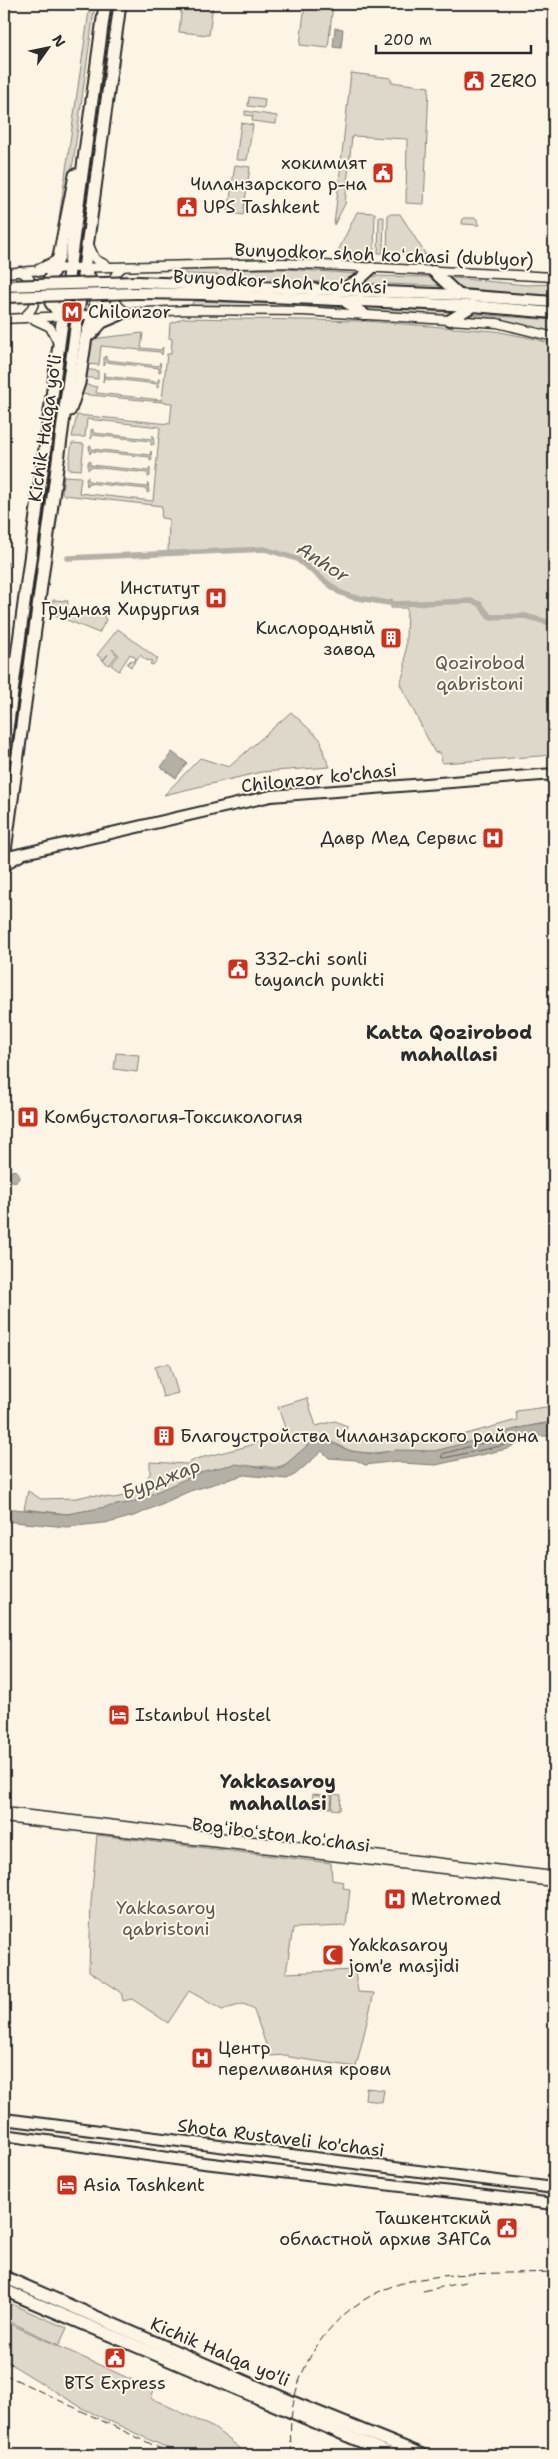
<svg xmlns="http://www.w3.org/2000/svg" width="558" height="2459" font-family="'Shantell Sans',sans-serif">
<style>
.green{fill:#ded8ca;stroke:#84827a}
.water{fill:#b4b0a5;stroke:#7d7b74}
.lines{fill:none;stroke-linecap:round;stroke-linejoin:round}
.shore{stroke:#62605c;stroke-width:1}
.canal{stroke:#b4b0a5;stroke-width:5.5}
.minor-casing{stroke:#2b2b2b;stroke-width:11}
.major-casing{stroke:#2b2b2b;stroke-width:14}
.highway-casing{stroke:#2b2b2b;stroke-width:15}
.minor{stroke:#fcf5e5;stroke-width:8}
.major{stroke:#fcf5e5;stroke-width:10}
.highway{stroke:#fcf5e5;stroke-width:11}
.rail{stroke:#2b2b2b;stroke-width:1;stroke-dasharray:8 4;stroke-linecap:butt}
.major-bridge-casing{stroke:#2b2b2b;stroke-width:14;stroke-linecap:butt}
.major-bridge{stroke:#fcf5e5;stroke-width:10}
.labels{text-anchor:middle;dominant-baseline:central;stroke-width:4;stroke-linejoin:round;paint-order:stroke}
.poi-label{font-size:18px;fill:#2b2b2b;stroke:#fcf5e5;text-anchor:start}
.street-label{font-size:18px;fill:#2b2b2b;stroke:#fcf5e5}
.park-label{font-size:18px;fill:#585653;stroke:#fcf5e5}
.water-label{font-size:19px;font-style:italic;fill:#545350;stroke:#fcf5e5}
.neighbourhood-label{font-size:19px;font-weight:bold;fill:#2b2b2b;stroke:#fcf5e5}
</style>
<rect width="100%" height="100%" fill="#fcf5e5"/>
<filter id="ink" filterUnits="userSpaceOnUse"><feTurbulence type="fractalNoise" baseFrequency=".02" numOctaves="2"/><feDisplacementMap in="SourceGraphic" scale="10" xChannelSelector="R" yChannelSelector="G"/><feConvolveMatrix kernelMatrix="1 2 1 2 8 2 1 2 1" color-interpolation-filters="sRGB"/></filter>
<g filter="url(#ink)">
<g class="green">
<polygon points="90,4 95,4 73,163 59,218"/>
<polygon points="111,4 114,4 83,234 86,187"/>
<polygon points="182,4 213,4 209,35 179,32"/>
<polygon points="305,4 333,4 328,48 300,45"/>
<polygon points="351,73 391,78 391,82 429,87 424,204 406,203 407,139 352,136 345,204 334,225"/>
<polygon points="249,97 265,99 264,108 248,106"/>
<polygon points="245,111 277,116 276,124 252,121 253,116 245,115"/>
<polygon points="241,123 253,125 247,160 236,160"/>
<polygon points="235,165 250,167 243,215 228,212"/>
<polygon points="357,212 375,213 374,253 338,251"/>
<polygon points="388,214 400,214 426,255 387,253"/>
<polygon points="379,217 384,217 383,253 378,253"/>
<polygon points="463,218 476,218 480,225 462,224"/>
<polygon points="342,255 374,256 374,265 334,263 334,258"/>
<polygon points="285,269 360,274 347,283 340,283 218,277 218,275 186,274 183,270"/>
<polygon points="370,276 429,277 440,286 360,283"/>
<polygon points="443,277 527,285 554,284 554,297 457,288"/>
<polygon points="193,301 316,305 341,307 348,311 191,308"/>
<polygon points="360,307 451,312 449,316 366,312"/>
<polygon points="471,314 554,320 554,333 512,322 464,317"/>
<polygon points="183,318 364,321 495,331 536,339 554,345 554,755 442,763 440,752 435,753 400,684 405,669 407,608 391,608 392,599 389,603 345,595 297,559 277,551 248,549 168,552 169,519 161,518 162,506 64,495 62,492 64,476 81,477 79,493 153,501 160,427 87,419 85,437 72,437 77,415 170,424 172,403 80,394 82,384 97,387 96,393 162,400 167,354 171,354 172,339 169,338 170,324"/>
<polygon points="143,333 141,348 161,350 163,347 162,355 160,352 101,346 99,365 85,364 91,339"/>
<polygon points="65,336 69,337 55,444 51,444"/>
<polygon points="106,356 106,360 159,366 160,362 161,371 159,372 159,368 106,362 104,366 104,357"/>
<polygon points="84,369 98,371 98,379 83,377"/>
<polygon points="104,372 104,376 158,382 159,378 159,387 157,388 157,384 104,378 103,382"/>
<polygon points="93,429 93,433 152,439 153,435 154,444 151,445 151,441 93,435 91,439 91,430"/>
<polygon points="72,443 84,444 81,470 68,469"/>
<polygon points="91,445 91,449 150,455 151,451 152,460 150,461 150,457 91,451 90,454 89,446"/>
<polygon points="49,457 53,457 4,815 4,792"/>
<polygon points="90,461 90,465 149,471 150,467 150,476 148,477 148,473 90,467 88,470 88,462"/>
<polygon points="88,477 88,481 147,487 148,483 149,492 147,493 147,489 88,483 87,486 86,478"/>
<polygon points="53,600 68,601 67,609 103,615 106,620 99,633 52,614"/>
<polygon points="118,629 158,659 153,665 150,664 152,661 146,660 140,655 131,667 127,664 131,660 134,662 136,658 130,654 119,671 111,665 119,655 112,649 117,655 109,665 103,661 108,654 103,660 97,655"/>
<polygon points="291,712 321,740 324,755 330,767 261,772 164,795 200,758 229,767"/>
<polygon points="116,1053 139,1055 137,1072 114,1069"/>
<polygon points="169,1363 178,1393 163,1397 155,1367"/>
<path d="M307 1398 316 1426 335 1421 347 1426 345 1438 377 1441 408 1433 411 1442 448 1439 517 1420 516 1411 554 1406V1422C514 1426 475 1443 435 1451 422 1453 407 1449 394 1451 379 1452 367 1455 352 1451 343 1449 334 1440 324 1441 298 1443 292 1474 264 1466L172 1486 133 1502 98 1510 67 1514 24 1509 28 1491 41 1499 77 1498 90 1495 114 1498 129 1495 142 1486 150 1474V1462L187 1464 196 1459 248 1446 286 1431 278 1407Z"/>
<polygon points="313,1794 332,1796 331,1808 312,1806"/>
<polygon points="333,1794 341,1795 340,1810 332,1809"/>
<polygon points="97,1835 331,1863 332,1880 344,1882 343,1888 350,1889 346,1926 293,1928 286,1973 355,1970 358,1992 374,1993 356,2067 289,2057 288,2055 270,2056 253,2008 243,2004 222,2010 189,1991 168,2023 132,1999 123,2001 121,1992 89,1971 91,1902"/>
<polygon points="366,2088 384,2090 382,2102 365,2100"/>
<polygon points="4,2301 67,2328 59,2345 4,2319"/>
<polygon points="4,2321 154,2390 151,2398 214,2428 249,2455 182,2455 84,2409 4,2360"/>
</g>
<g class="water">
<polygon points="335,28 343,29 341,48 333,47"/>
<polygon points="172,752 187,763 176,778 161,767"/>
<circle cx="14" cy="1176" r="5.5"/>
<polygon points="554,1422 554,1436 530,1436 507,1449 436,1465 401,1463 397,1461 365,1465 356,1460 329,1458 322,1451 296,1474 287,1479 244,1475 190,1491 137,1515 112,1522 67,1527 4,1521 4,1508 67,1514 133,1502 204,1471 235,1464 275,1469 284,1466 310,1443 326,1441 351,1451 375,1454 395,1450 435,1451 524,1427"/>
</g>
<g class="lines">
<polygon class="shore" points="510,1436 513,1440 505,1445 444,1458 441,1457 443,1454"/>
<g class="canal">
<polyline points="68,558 265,549 297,559 339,592 352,597 395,604 471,601 480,604 490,617 525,616 554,624"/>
<polyline points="4,563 6,564"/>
</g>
<g class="minor-casing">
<g id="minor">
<polyline points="89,245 95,259 108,266"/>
<path d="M123 267C105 279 110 306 129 313"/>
<path d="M20 271C39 282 40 305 23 318"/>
<polyline points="4,273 69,268 283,263 554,277"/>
<polyline points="4,319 189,310 303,311 497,323 554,337"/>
<polyline points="35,320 50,327 57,341"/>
<polyline points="4,1812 554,1876"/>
<polyline points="4,1818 554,1882"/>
</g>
</g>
<g class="major-casing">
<g id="major">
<polyline points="433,271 459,295"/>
<polyline points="137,282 459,295 554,302"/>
<polyline points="342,289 360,279 372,268"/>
<polyline points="137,293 203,294 473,306 554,313"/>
<polyline points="346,302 364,314"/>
<polyline points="450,320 473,306"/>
<polyline points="12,856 271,796 554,774"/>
<polyline points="4,2119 554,2188"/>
<polyline points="4,2135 204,2163 554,2204"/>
</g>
</g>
<g class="highway-casing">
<g id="highway">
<polyline points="40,270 56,262"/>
<polyline points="62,316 51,303 48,283 59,257 75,175"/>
<polyline points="91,334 102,322 121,314"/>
<polyline points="70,410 79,383 86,337 96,307 94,286 84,268"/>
<polyline points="4,752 105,4"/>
<polyline points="4,858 120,4"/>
<polyline points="4,867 9,861 20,855"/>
<polyline points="4,2277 292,2402 423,2455"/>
<polyline points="4,2290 393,2455"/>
</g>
</g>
<use href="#minor" class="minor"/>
<use href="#major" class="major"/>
<use href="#highway" class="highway"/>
<g class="rail">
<polyline points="423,2291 470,2281"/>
<polyline points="4,2374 174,2455"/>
<path d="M292 2455C281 2376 331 2299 410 2281 457 2271 507 2274 554 2272"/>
</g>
<g class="major-bridge-casing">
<g id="major-bridge">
<polyline points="4,286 137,282"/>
<polyline points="4,297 137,293"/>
</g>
</g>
<use href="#major-bridge" class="major-bridge"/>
</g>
</g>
<defs>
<g id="civic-square" transform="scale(1.125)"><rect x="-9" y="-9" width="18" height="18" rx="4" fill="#c8321e" stroke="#fcf5e5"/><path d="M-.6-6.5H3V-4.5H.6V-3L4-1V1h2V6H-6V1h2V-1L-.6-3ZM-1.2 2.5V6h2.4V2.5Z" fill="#fff"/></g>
<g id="metro-square" transform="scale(1.125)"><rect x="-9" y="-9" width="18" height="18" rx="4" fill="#c8321e" stroke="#fcf5e5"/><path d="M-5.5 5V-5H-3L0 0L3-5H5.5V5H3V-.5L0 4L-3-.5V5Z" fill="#fff"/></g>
<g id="hospital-square" transform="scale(1.125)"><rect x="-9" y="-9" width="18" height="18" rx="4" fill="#c8321e" stroke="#fcf5e5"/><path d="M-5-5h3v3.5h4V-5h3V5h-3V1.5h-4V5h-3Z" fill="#fff"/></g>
<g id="building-square" transform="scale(1.125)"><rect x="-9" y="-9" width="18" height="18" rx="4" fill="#c8321e" stroke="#fcf5e5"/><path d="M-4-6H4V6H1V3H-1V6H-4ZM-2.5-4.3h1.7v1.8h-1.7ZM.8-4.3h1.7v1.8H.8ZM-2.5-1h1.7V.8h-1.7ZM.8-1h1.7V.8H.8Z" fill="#fff"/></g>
<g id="hotel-square" transform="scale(1.125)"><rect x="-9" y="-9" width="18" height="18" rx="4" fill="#c8321e" stroke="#fcf5e5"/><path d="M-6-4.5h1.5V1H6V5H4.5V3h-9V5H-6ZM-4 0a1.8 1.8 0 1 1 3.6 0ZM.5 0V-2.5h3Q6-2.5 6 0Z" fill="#fff"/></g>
<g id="mosque-square" transform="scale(1.125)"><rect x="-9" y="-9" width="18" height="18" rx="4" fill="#c8321e" stroke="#fcf5e5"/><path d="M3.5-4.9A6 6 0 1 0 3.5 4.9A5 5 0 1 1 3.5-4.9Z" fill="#fff"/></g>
</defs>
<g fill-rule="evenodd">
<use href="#civic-square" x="474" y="81"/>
<use href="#civic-square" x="383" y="173"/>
<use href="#civic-square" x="187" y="207"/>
<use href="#metro-square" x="72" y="312"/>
<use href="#hospital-square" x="216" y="598"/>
<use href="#building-square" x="391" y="638"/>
<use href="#hospital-square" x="493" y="838"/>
<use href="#civic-square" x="238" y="969"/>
<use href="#hospital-square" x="28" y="1117"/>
<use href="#building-square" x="164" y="1436"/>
<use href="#hotel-square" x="119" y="1715"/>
<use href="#hospital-square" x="395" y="1899"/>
<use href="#mosque-square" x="333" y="1955"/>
<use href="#hospital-square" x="202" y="2058"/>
<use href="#hotel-square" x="67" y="2185"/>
<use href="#civic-square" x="507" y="2228"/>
<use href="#civic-square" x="115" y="2358"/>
</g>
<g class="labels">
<g class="poi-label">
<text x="490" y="81">ZERO</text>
<text x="367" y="163" text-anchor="end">хокимият<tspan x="367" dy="21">Чиланзарского р-на</tspan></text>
<text x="203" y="207">UPS Tashkent</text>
<text x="88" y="312">Chilonzor</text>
<text x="200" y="588" text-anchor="end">Институт<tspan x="200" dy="21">Грудная Хирургия</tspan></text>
<text x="375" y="628" text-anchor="end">Кислородный<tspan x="375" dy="21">завод</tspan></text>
<text x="477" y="838" text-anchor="end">Давр Мед Сервис</text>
<text x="254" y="959">332-chi sonli<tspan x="254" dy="21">tayanch punkti</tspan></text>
<text x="44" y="1117">Комбустология-Токсикология</text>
<text x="180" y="1436">Благоустройства Чиланзарского района</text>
<text x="135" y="1715">Istanbul Hostel</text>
<text x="411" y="1899">Metromed</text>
<text x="349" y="1945">Yakkasaroy<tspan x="349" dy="21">jom'e masjidi</tspan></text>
<text x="218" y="2048">Центр<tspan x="218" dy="21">переливания крови</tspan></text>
<text x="83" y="2185">Asia Tashkent</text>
<text x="491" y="2218" text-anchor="end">Ташкентский<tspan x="491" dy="21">областной архив ЗАГСа</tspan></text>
<text x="115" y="2383" text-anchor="middle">BTS Express</text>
</g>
<g class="street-label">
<text transform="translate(384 255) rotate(2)">Bunyodkor shoh koʻchasi (dublyor)</text>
<text transform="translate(280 282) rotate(3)">Bunyodkor shoh ko'chasi</text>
<text transform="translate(45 428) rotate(-82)">Kichik Halqa yo'li</text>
<text transform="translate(319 778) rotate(-6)">Chilonzor ko'chasi</text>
<text transform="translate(281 1835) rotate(7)">Bogʻiboʻston koʻchasi</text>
<text transform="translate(281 2138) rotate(7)">Shota Rustaveli ko'chasi</text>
<text transform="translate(220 2352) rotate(23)">Kichik Halqa yo'li</text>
</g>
<g class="park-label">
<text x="480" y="663">Qozirobod<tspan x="480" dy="21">qabristoni</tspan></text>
<text x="166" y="1908">Yakkasaroy<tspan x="166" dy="21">qabristoni</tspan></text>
</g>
<g class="water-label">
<text transform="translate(323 562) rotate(33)">Anhor</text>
<text transform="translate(161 1479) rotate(-21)">Бурджар</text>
</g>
<g class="neighbourhood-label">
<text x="449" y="1032">Katta Qozirobod<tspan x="449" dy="22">mahallasi</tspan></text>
<text x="278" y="1781">Yakkasaroy<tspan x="278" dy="22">mahallasi</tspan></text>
</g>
</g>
<rect width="558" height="2459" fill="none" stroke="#fcf5e5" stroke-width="20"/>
<rect x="10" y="10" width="538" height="2439" fill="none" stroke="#2b2b2b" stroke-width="2" filter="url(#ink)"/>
<g transform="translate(48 48) rotate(57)" stroke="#fcf5e5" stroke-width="4" paint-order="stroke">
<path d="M0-4L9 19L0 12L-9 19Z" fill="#2b2b2b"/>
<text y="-8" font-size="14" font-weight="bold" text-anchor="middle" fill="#2b2b2b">N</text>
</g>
<path d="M376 45v8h155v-8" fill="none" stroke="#2b2b2b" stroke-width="2.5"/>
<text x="383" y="45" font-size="15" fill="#2b2b2b" stroke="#fcf5e5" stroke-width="4" paint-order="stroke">200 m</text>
</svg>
